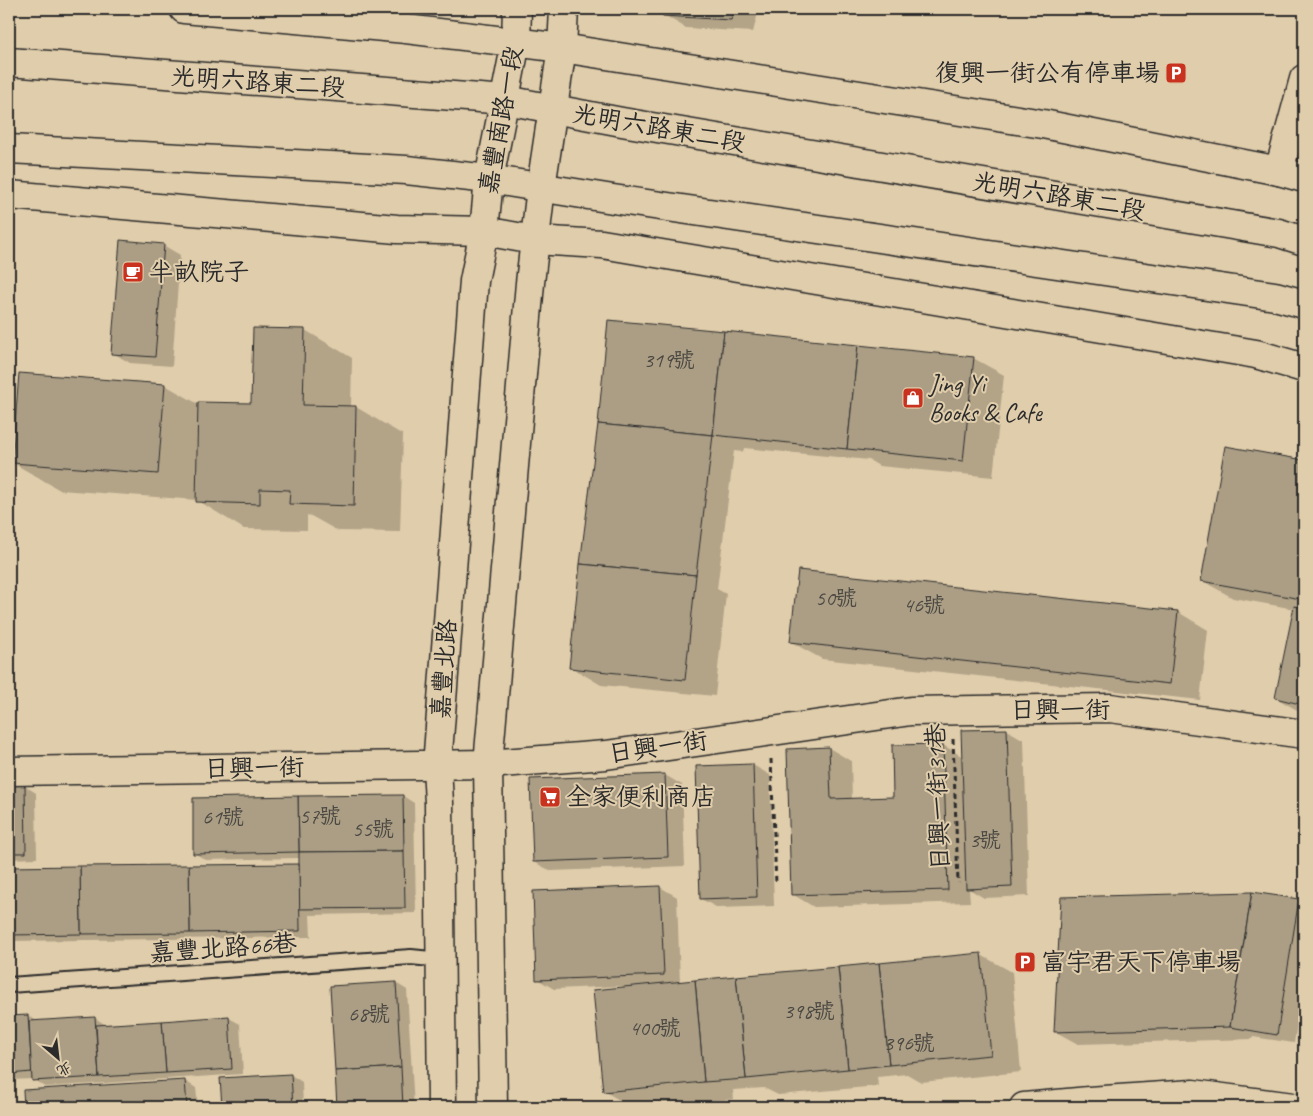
<svg xmlns="http://www.w3.org/2000/svg" width="1313" height="1116" font-family="Caveat,'LXGW WenKai TC',sans-serif">
<style>
.shadow{fill:#0003}
.building{fill:#ab9e85;stroke:#2b2b2b}
.lines{fill:none;stroke-linecap:round;stroke-linejoin:round}
.service-casing{stroke:#2b2b2b;stroke-width:18}
.minor-casing{stroke:#2b2b2b;stroke-width:31}
.tertiary-casing{stroke:#2b2b2b;stroke-width:31}
.secondary-casing{stroke:#2b2b2b;stroke-width:31}
.path{stroke:#2b2b2b;stroke-width:3;stroke-dasharray:5 4;stroke-linecap:butt}
.service{stroke:#e0cdab;stroke-width:14}
.minor{stroke:#e0cdab;stroke-width:28}
.tertiary{stroke:#e0cdab;stroke-width:28}
.secondary{stroke:#e0cdab;stroke-width:28}
.labels{text-anchor:middle;dominant-baseline:central;stroke-width:4;stroke-linejoin:round;paint-order:stroke}
.number-label{font-size:22px;fill:#4b4842}
.poi-label{font-size:25px;fill:#2b2b2b;stroke:#e0cdab;text-anchor:start}
.street-label{font-size:25px;fill:#2b2b2b;stroke:#e0cdab}
</style>
<rect width="100%" height="100%" fill="#e0cdab"/>
<filter id="ink" filterUnits="userSpaceOnUse"><feTurbulence type="fractalNoise" baseFrequency=".02" numOctaves="2"/><feDisplacementMap in="SourceGraphic" scale="10" xChannelSelector="R" yChannelSelector="G"/><feConvolveMatrix kernelMatrix="1 2 1 2 8 2 1 2 1" color-interpolation-filters="sRGB"/></filter>
<g filter="url(#ink)">
<g class="shadow">
<polygon points="658,9 759,9 753,32 686,28 664,15"/>
<polygon points="163,245 180,255 172,366 130,363 113,353"/>
<polygon points="9,301 11,303 11,349 9,349"/>
<polygon points="305,330 352,358 351,407 356,407 403,435 400,532 338,531 311,516 307,515 307,530 244,529 197,500 60,490 13,463 165,385 200,405 252,405"/>
<polygon points="973,358 1004,375 993,477 879,466 869,460 744,448 743,452 734,451 717,589 726,594 715,696 601,685 571,667 599,425"/>
<polygon points="1226,448 1304,461 1304,714 1276,698 1295,609 1233,598 1203,581"/>
<polygon points="1178,612 1208,630 1200,700 822,659 791,642"/>
<polygon points="1007,730 1024,740 1029,896 984,898 969,889 970,902 814,907 792,894 829,748 851,761 852,800 894,798 893,747 943,745 963,757"/>
<polygon points="753,765 770,775 774,906 718,908 701,899"/>
<polygon points="665,775 682,785 685,866 551,871 534,862"/>
<polygon points="25,786 36,793 37,858 9,859 9,787"/>
<polygon points="403,796 414,803 416,913 310,915 311,937 9,941 9,869 300,865 300,858 206,860 194,853"/>
<polygon points="660,887 677,897 680,983 981,955 1012,972 1021,1072 921,1082 907,1074 877,1077 878,1086 778,1095 764,1088 733,1090 734,1099 653,1107 631,1107 604,1091 622,986 554,989 537,979"/>
<polygon points="1252,893 1299,900 1304,903 1304,981 1294,1043 1253,1037 1252,1039 1078,1044 1056,1032"/>
<polygon points="396,983 407,990 414,1107 338,1107 331,987"/>
<polygon points="28,1016 37,1021 95,1018 106,1025 229,1018 240,1024 243,1074 45,1087 34,1079 9,1080 9,1017"/>
<polygon points="291,1075 302,1082 303,1107 223,1107 221,1079"/>
<polygon points="185,1081 196,1088 198,1107 25,1107 25,1091"/>
<polygon points="9,1091 12,1093 13,1107 9,1107"/>
</g>
<g class="building">
<polygon points="657,9 734,9 731,20 663,16"/>
<polygon points="120,240 164,244 155,357 111,354"/>
<polygon points="608,320 724,331 713,435 598,424"/>
<polygon points="253,328 305,329 303,405 356,406 354,506 289,504 290,490 260,489 260,504 196,502 198,402 251,403"/>
<polygon points="724,331 858,345 847,449 713,435"/>
<polygon points="858,345 974,357 963,461 847,449"/>
<polygon points="19,373 165,384 158,474 12,463"/>
<polygon points="598,424 713,435 696,575 580,564"/>
<polygon points="1225,446 1304,460 1304,582 1301,599 1201,581"/>
<polygon points="580,564 696,575 685,680 569,668"/>
<polygon points="798,570 1178,611 1170,684 790,642"/>
<polygon points="1294,606 1304,608 1304,705 1275,698"/>
<polygon points="1007,729 1012,887 966,889 961,730"/>
<polygon points="943,744 948,890 791,895 787,749 829,747 831,799 893,797 892,745"/>
<polygon points="753,764 757,897 700,899 696,766"/>
<polygon points="665,774 668,857 533,862 530,779"/>
<polygon points="9,785 25,785 26,853 9,853"/>
<polygon points="403,795 404,851 299,852 298,796"/>
<polygon points="298,796 299,852 193,854 193,798"/>
<polygon points="404,851 405,908 299,909 299,852"/>
<polygon points="299,864 300,931 190,933 189,865"/>
<polygon points="189,865 190,933 81,934 80,866"/>
<polygon points="80,866 81,934 9,935 9,867"/>
<polygon points="660,886 664,975 536,980 533,891"/>
<polygon points="1252,892 1230,1027 1054,1032 1061,897"/>
<polygon points="1252,892 1299,899 1277,1035 1230,1027"/>
<polygon points="981,953 991,1055 889,1065 879,963"/>
<polygon points="879,963 889,1065 848,1069 838,967"/>
<polygon points="838,967 848,1069 746,1079 736,976"/>
<polygon points="736,976 746,1079 704,1082 695,980"/>
<polygon points="695,980 704,1082 603,1092 593,990"/>
<polygon points="396,982 401,1067 335,1071 330,986"/>
<polygon points="28,1015 32,1072 9,1074 9,1016"/>
<polygon points="229,1016 232,1069 166,1073 162,1021"/>
<polygon points="95,1017 99,1077 32,1081 29,1021"/>
<polygon points="162,1021 166,1073 99,1077 96,1025"/>
<polygon points="401,1067 403,1107 337,1107 335,1071"/>
<polygon points="291,1074 293,1107 222,1107 220,1078"/>
<polygon points="185,1080 187,1107 24,1107 23,1090"/>
</g>
<g class="lines">
<g class="service-casing">
<polyline id="service" points="9,985 411,957 441,960"/>
</g>
<g class="minor-casing">
<g id="minor">
<polyline points="184,9 406,29 562,48 1043,124 1279,171 1304,178"/>
<polyline points="1279,171 1304,79"/>
<polyline points="9,195 397,229 484,231 534,240 602,244 1256,354 1304,368"/>
<polyline points="9,771 488,764 606,755 911,711 1110,708 1304,734"/>
</g>
</g>
<g class="tertiary-casing">
<g id="tertiary">
<polyline points="442,1107 439,803 437,766 474,281 484,231 489,179 516,42 517,9"/>
<polyline points="493,1107 488,764 530,283 541,187 562,48 564,9"/>
<polyline points="1024,1107 1089,1101 1193,1094 1293,1107"/>
</g>
</g>
<g class="secondary-casing">
<g id="secondary">
<polyline points="9,62 506,100 622,122 1279,233 1304,241"/>
<polyline points="9,149 406,170 489,179 613,199 1275,296 1304,304"/>
</g>
</g>
<g class="path">
<polyline points="953,739 958,883"/>
<polyline points="771,759 776,884"/>
</g>
<use href="#service" class="service"/>
<use href="#minor" class="minor"/>
<use href="#tertiary" class="tertiary"/>
<use href="#secondary" class="secondary"/>
</g>
</g>
<defs>
<g id="parking-square" transform="scale(1.125)"><rect x="-9" y="-9" width="18" height="18" rx="4" fill="#c8321e" stroke="#e0cdab"/><path d="M-3.5-5.5H1a3.5 3.5 0 0 1 0 7H-1V5.5H-3.5ZM-1-3.4V-.6H.8a1.4 1.4 0 0 0 0-2.8Z" fill="#fff"/></g>
<g id="cafe-square" transform="scale(1.125)"><rect x="-9" y="-9" width="18" height="18" rx="4" fill="#c8321e" stroke="#e0cdab"/><path d="M-5.5-4.5H6V0H3Q3 3.5 0 3.5H-2.5Q-5.5 3.5-5.5 0ZM3-3.2v2h1.7v-2ZM-6 4.5H4V6H-6Z" fill="#fff"/></g>
<g id="shop-square" transform="scale(1.125)"><rect x="-9" y="-9" width="18" height="18" rx="4" fill="#c8321e" stroke="#e0cdab"/><path d="M-5-2.5h2.3a2.7 3.5 0 0 1 5.4 0H5L5.5 6h-11ZM-1.5-2.5h3a1.5 2.3 0 0 0-3 0Z" fill="#fff"/></g>
<g id="supermarket-square" transform="scale(1.125)"><rect x="-9" y="-9" width="18" height="18" rx="4" fill="#c8321e" stroke="#e0cdab"/><path d="M-6-5.5h2.5l.6 2H6L4.5 2H-2.5L-4.4-4H-6ZM-1.5 3.2a1.3 1.3 0 1 0 .1 0ZM3 3.2a1.3 1.3 0 1 0 .1 0Z" fill="#fff"/></g>
</defs>
<g fill-rule="evenodd">
<use href="#parking-square" x="1176" y="73"/>
<use href="#cafe-square" x="133" y="272"/>
<use href="#shop-square" x="913" y="398"/>
<use href="#supermarket-square" x="550" y="797"/>
<use href="#parking-square" x="1025" y="962"/>
</g>
<g class="labels">
<g class="number-label">
<text x="669" y="360">319號</text>
<text x="836" y="598">50號</text>
<text x="924" y="605">46號</text>
<text x="320" y="816">57號</text>
<text x="223" y="817">61號</text>
<text x="373" y="829">55號</text>
<text x="985" y="840">3號</text>
<text x="809" y="1011">398號</text>
<text x="369" y="1014">68號</text>
<text x="655" y="1028">400號</text>
<text x="909" y="1043">396號</text>
</g>
<g class="poi-label">
<text x="1160" y="73" text-anchor="end">復興一街公有停車場</text>
<text x="149" y="272">半畝院子</text>
<text x="929" y="384">Jing Yi<tspan x="929" dy="29">Books &amp; Cafe</tspan></text>
<text x="566" y="797">全家便利商店</text>
<text x="1041" y="962">富宇君天下停車場</text>
</g>
<g class="street-label">
<text transform="translate(258 82) rotate(4)">光明六路東二段</text>
<text transform="translate(501 120) rotate(-80)">嘉豐南路一段</text>
<text transform="translate(659 128) rotate(10)">光明六路東二段</text>
<text transform="translate(1059 196) rotate(10)">光明六路東二段</text>
<text transform="translate(444 669) rotate(-86)">嘉豐北路</text>
<text x="1060" y="710">日興一街</text>
<text transform="translate(658 747) rotate(-8)">日興一街</text>
<text transform="translate(254 768) rotate(-1)">日興一街</text>
<text transform="translate(938 797) rotate(-92)">日興一街31巷</text>
<text transform="translate(223 948) rotate(-4)">嘉豐北路66巷</text>
</g>
</g>
<rect width="1313" height="1116" fill="none" stroke="#e0cdab" stroke-width="30"/>
<rect x="15" y="15" width="1283" height="1086" fill="none" stroke="#2b2b2b" stroke-width="2" filter="url(#ink)"/>
<g transform="translate(58 1058) rotate(152)" stroke="#e0cdab" stroke-width="4" paint-order="stroke">
<path d="M0-4L9 19L0 12L-9 19Z" fill="#2b2b2b"/>
<text y="-8" font-size="14" font-weight="bold" text-anchor="middle" fill="#2b2b2b">北</text>
</g>
</svg>
